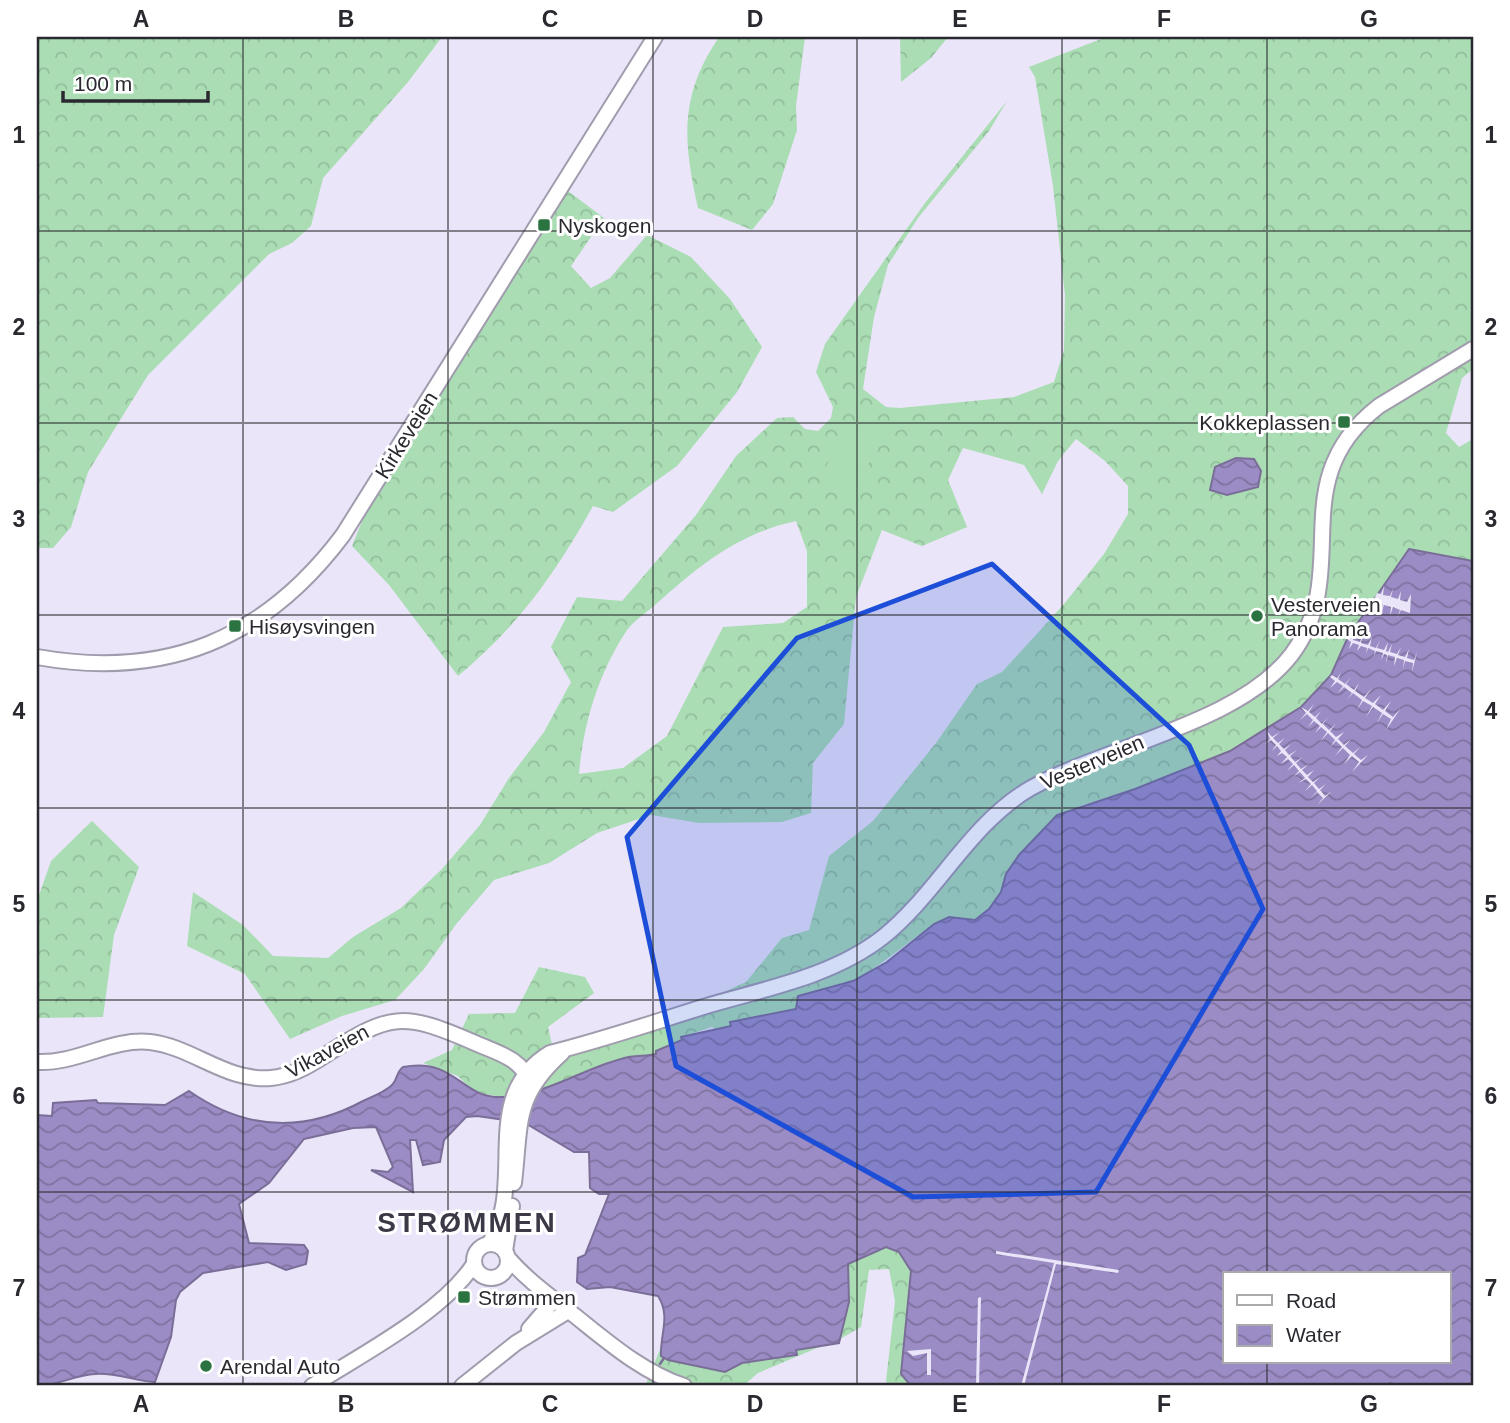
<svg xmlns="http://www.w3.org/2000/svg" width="1510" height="1423" font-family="Helvetica,sans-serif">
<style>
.forest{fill:url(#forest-crowns);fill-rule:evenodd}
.park{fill:#aaddb4}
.water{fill:url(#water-waves);stroke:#7a6e98;stroke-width:2;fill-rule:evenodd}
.pier{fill:#eae5f8}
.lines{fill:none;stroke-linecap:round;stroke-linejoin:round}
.stream{stroke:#7a6e98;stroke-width:2.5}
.major-casing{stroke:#a09cad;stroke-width:18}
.major{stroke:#fff;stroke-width:14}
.marked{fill:#1d4ed8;fill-opacity:0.2;stroke:#1d4ed8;stroke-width:5;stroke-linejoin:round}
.grid{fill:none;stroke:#2b2930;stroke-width:2;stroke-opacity:0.55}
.poi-dot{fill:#2b7441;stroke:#fff;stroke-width:2.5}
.labels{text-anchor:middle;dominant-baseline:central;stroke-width:6;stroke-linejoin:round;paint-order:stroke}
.poi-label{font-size:21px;fill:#2b2930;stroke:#fff;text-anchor:start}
.street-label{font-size:21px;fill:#2b2930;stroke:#fff}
.district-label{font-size:28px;font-weight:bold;letter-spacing:2px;fill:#3c3846;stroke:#fff}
.neatline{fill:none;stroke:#2b2930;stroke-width:2.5}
.grid-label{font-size:23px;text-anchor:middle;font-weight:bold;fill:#2b2930}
</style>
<defs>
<pattern id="forest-crowns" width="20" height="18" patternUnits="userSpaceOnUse" patternTransform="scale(1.75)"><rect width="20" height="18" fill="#aaddb4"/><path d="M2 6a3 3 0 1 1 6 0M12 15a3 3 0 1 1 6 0" fill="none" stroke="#92be9b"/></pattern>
<pattern id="water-waves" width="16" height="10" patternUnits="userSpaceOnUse" patternTransform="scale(1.75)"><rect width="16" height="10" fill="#9c8cc5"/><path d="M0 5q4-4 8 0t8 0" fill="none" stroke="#7f72a0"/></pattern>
</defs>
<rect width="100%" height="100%" fill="#eae5f8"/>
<g class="forest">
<polygon points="37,37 442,37 408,82 323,178 311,226 292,243 269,254 148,375 88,472 71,527 53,548 37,548"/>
<path d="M719 37H805L796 106 797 130 773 204 752 230 698 208C683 141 679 96 719 37Z"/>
<polygon points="900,37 948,37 931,58 901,82"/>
<path d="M1106 37H1473V369L1462 378 1446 433 1459 447 1473 439V561L1409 549 1348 637 1332 675 1301 707 1230 751 1135 789 1080 806 1006 874 1001 892 989 909 975 920C931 911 895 960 856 979 839 988 817 991 798 996L796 1009 717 1030 712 1027 682 1037 683 1040 656 1051 657 1054 621 1059 542 1090 501 1097 474 1092 458 1076 423 1063 452 1050 469 1014 515 1013 539 967 585 977 594 993 548 1027 553 1049 695 1005 746 982 782 938 809 930 829 856 873 821 936 743 977 684 1002 672 1064 604 1104 554 1128 514V486L1105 461 1076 439 1058 461 1042 494 1024 465 963 448 948 480 967 527 922 546 882 530 856 597 844 724 813 763 811 813 782 822 699 823 651 815 597 833 549 863 494 880 457 923 424 969 395 1000 342 1016 290 1039 245 974 187 946 193 892 243 925 273 956 328 958 353 937 401 908 442 869 480 825 509 778 544 732 571 682 551 647 577 597 622 601 696 515 736 456 777 418 793 417 805 429 818 431 831 418 833 407 816 372 825 344 925 203 1007 101 989 131 918 218 888 265 874 317 863 389 886 407 900 408 1014 397 1054 382 1064 350 1065 295 1053 186 1035 77 1029 67ZM796 521 807 551V607L783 623 723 627 667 736 623 768 579 774C583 725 598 675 625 633 632 622 646 613 656 604 700 565 737 534 796 521Z"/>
<path d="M564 188 604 218 571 266 591 288 610 278 647 235 691 257 730 299 762 347 737 392 677 466 613 512 593 506C555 574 519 625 458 676L389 585 352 546 373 494Z"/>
<polygon points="92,821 139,867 114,935 103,1017 37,1018 37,901 51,861"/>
<polygon points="886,1247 899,1252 911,1271 901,1374 911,1386 888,1386 886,1381 895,1301 889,1269 869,1270 861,1327 840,1339 849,1302 848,1264"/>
<polygon points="824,1345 758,1373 743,1386 645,1386 661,1347 661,1356 725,1372 742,1363 797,1355 795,1350"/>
</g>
<polygon class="park" points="855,421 884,439 852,490 823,471"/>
<g class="water">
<polygon points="1236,458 1254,459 1261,471 1258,487 1227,495 1210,490 1215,467"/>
<path d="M1409 549 1473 561V1386H1398L1390 1383 1383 1386H911L901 1374 911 1271 899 1252 886 1247 848 1264 849 1302 839 1343 796 1350 797 1355 742 1363 725 1372 668 1360 661 1356C660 1334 671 1316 658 1296L610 1287 587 1289 577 1282 578 1258 585 1255 609 1194H599L590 1188 589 1152H574L525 1123 477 1116 466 1117 444 1140 440 1162 423 1165 416 1140H410L413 1192 371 1170 388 1172 393 1167 376 1127 353 1128 304 1139 269 1183 239 1204 249 1243 304 1245 308 1251 306 1264 286 1270 268 1262 203 1273 180 1292 176 1300 171 1337 155 1382C135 1381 114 1372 95 1374 75 1375 56 1386 37 1386V1115L52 1116 53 1103 96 1100 98 1103 165 1105 189 1091C245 1130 302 1134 363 1101 372 1097 385 1092 392 1085 398 1079 396 1072 403 1067 456 1057 461 1099 502 1097 546 1095 580 1070 621 1059 635 1054 644 1057 656 1054V1051L682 1040 681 1037 731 1026 730 1022 796 1009 798 996 853 981 887 962 934 924 949 917 975 920 989 909 1001 892 1006 874 1019 855 1057 815 1135 789 1230 751 1301 707 1331 675 1348 637ZM1225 1274H1449V1362H1225Z"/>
</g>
<g class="pier">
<polygon points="1384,586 1383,595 1390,596 1393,589 1391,597 1398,599 1401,591 1400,600 1407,602 1411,594 1410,613 1401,610 1397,618 1400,610 1393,607 1390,616 1391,607 1384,605 1381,613 1383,604 1379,603 1375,610 1377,602 1375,597 1377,593 1381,594"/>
<polygon points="1355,631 1353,640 1360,642 1363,634 1361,643 1368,645 1372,637 1370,646 1376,648 1380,640 1377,648 1384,650 1388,642 1386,651 1388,652 1392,644 1390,652 1397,654 1401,647 1398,655 1405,657 1409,649 1407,658 1414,660 1417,652 1412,672 1413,663 1405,661 1403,669 1404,660 1397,658 1394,666 1395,657 1388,655 1386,664 1387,655 1384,654 1381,660 1383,653 1376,651 1374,657 1375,651 1368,648 1366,654 1367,648 1361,646 1357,651 1359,645 1353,643 1349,649 1351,642 1347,639 1348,637 1352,639"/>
<polygon points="1341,673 1338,679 1345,684 1351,677 1346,684 1354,690 1359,683 1355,691 1364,697 1372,688 1365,698 1373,703 1381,695 1375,704 1383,710 1391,701 1385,711 1393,717 1401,708 1386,730 1391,719 1383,714 1377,723 1382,713 1373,707 1366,717 1372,706 1363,701 1357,710 1362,700 1353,693 1347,700 1352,693 1344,687 1338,693 1343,686 1337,682 1330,688 1335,681 1330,677 1332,675 1337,678"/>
<polygon points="1314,704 1309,712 1315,717 1321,711 1316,718 1322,724 1328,717 1323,724 1329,730 1336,724 1330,731 1336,737 1344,732 1338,739 1344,745 1351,739 1345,746 1353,753 1360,747 1354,754 1361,760 1368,755 1352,772 1359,762 1352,756 1344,764 1350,755 1343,748 1335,756 1342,747 1336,741 1330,747 1335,740 1328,733 1320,742 1327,732 1321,727 1315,733 1320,726 1314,721 1308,727 1313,720 1307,714 1300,720 1306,713 1301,707 1308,711"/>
<polygon points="1267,731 1272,737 1280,732 1273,738 1278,743 1285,738 1279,744 1284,749 1291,744 1285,750 1289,755 1297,750 1290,756 1295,762 1303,757 1296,763 1301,769 1309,764 1302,770 1307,775 1314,770 1308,777 1313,782 1320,777 1314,783 1319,789 1326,784 1320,790 1325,796 1332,791 1317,805 1323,798 1317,792 1311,798 1317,791 1312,785 1305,791 1311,784 1306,779 1298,783 1305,778 1300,772 1293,777 1299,771 1294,765 1287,771 1293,764 1288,759 1281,764 1287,757 1282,753 1277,756 1281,751 1277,746 1272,751 1276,745 1271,740 1265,744 1270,739"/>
<polygon points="996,1251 1119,1270 1118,1273 1056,1264 1024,1386 1021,1386 1054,1263 996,1254"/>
<polygon points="981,1297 979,1386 976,1386 978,1298"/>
<polygon points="931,1349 931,1375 927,1375 927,1353 913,1356 907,1351"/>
</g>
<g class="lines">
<polyline class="stream" points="660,1364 664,1358"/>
<g class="major-casing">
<g id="major">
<path d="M37 657C166 680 265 639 343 535L655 37"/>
<path d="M37 1062C77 1064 111 1038 150 1042 193 1047 226 1082 271 1078 291 1076 307 1067 324 1056 390 1013 402 1011 475 1043 500 1054 519 1057 532 1084"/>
<path d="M514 1183C521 1123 514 1096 562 1053"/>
<path d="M489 1244C528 1182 477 1097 550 1053 602 1040 652 1023 703 1007 763 989 832 977 883 937 937 894 970 823 1031 788 1107 746 1240 723 1292 654 1355 569 1281 482 1379 406L1473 349"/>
<circle cx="491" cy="1261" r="17"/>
<polyline points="505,1251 512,1206"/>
<path d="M508 1258C527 1280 551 1297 574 1315 608 1342 642 1372 684 1386"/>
<polyline points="529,1329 554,1300"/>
<path d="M312 1386C362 1354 442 1313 474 1264"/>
<polyline points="462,1386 516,1343 568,1311"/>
</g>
</g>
<use href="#major" class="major"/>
</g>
<path class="marked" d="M992 564 1189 745 1263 909 1096 1192 913 1197 676 1066 627 837 797 638Z"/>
<path class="grid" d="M243 37V1386M448 37V1386M653 37V1386M857 37V1386M1062 37V1386M1267 37V1274M37 231H1473M37 423H1473M37 615H1473M37 808H1473M37 1000H1473M37 1192H1473M1267 1362V1386"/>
<g class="poi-dot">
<rect x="537" y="218" width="14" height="14" rx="3.5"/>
<rect x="1337" y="415" width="14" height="14" rx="3.5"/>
<circle cx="1257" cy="616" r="7"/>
<rect x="228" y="619" width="14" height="14" rx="3.5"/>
<rect x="457" y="1290" width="14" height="14" rx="3.5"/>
<circle cx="206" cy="1366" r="7"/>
</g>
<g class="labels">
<g class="poi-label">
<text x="558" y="225">Nyskogen</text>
<text x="1330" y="422" text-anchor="end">Kokkeplassen</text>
<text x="1271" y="604">Vesterveien<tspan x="1271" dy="24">Panorama</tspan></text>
<text x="249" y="626">Hisøysvingen</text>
<text x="478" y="1297">Strømmen</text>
<text x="220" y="1366">Arendal Auto</text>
</g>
<g class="street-label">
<text transform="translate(406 435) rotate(-58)">Kirkeveien</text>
<text transform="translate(1092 762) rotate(-23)">Vesterveien</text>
<text transform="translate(327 1051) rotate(-28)">Vikaveien</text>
</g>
<g class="district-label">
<text x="467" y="1222">STRØMMEN</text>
</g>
</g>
<rect width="1510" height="1423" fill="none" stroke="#ffffff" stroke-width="77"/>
<rect x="1223" y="1272" width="228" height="91" fill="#ffffff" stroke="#aaa9ac" stroke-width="2"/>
<rect x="1237" y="1295" width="35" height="10" fill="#ffffff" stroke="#aaa9ac" stroke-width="2"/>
<text x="1286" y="1308" font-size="21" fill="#2b2930">Road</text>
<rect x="1237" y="1325" width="35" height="21" fill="url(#water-waves)" stroke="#aaa9ac" stroke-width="2"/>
<text x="1286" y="1342" font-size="21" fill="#2b2930">Water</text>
<path d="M63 91v10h145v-10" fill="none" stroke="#2b2930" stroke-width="3.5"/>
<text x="74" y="91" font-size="21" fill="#2b2930" stroke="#ffffff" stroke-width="5" paint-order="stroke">100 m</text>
<rect x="38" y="38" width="1434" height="1346" class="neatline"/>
<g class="grid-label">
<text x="141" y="27">A</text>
<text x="346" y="27">B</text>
<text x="550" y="27">C</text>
<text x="755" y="27">D</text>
<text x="960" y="27">E</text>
<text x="1164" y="27">F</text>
<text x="1369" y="27">G</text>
<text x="19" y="143">1</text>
<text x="1491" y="143">1</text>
<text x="19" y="335">2</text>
<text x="1491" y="335">2</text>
<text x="19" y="527">3</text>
<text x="1491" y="527">3</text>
<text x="19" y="719">4</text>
<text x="1491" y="719">4</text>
<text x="19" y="912">5</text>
<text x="1491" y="912">5</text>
<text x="19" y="1104">6</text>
<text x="1491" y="1104">6</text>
<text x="19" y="1296">7</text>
<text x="1491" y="1296">7</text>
<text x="141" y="1412">A</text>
<text x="346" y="1412">B</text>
<text x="550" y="1412">C</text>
<text x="755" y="1412">D</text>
<text x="960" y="1412">E</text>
<text x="1164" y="1412">F</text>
<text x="1369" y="1412">G</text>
</g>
</svg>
